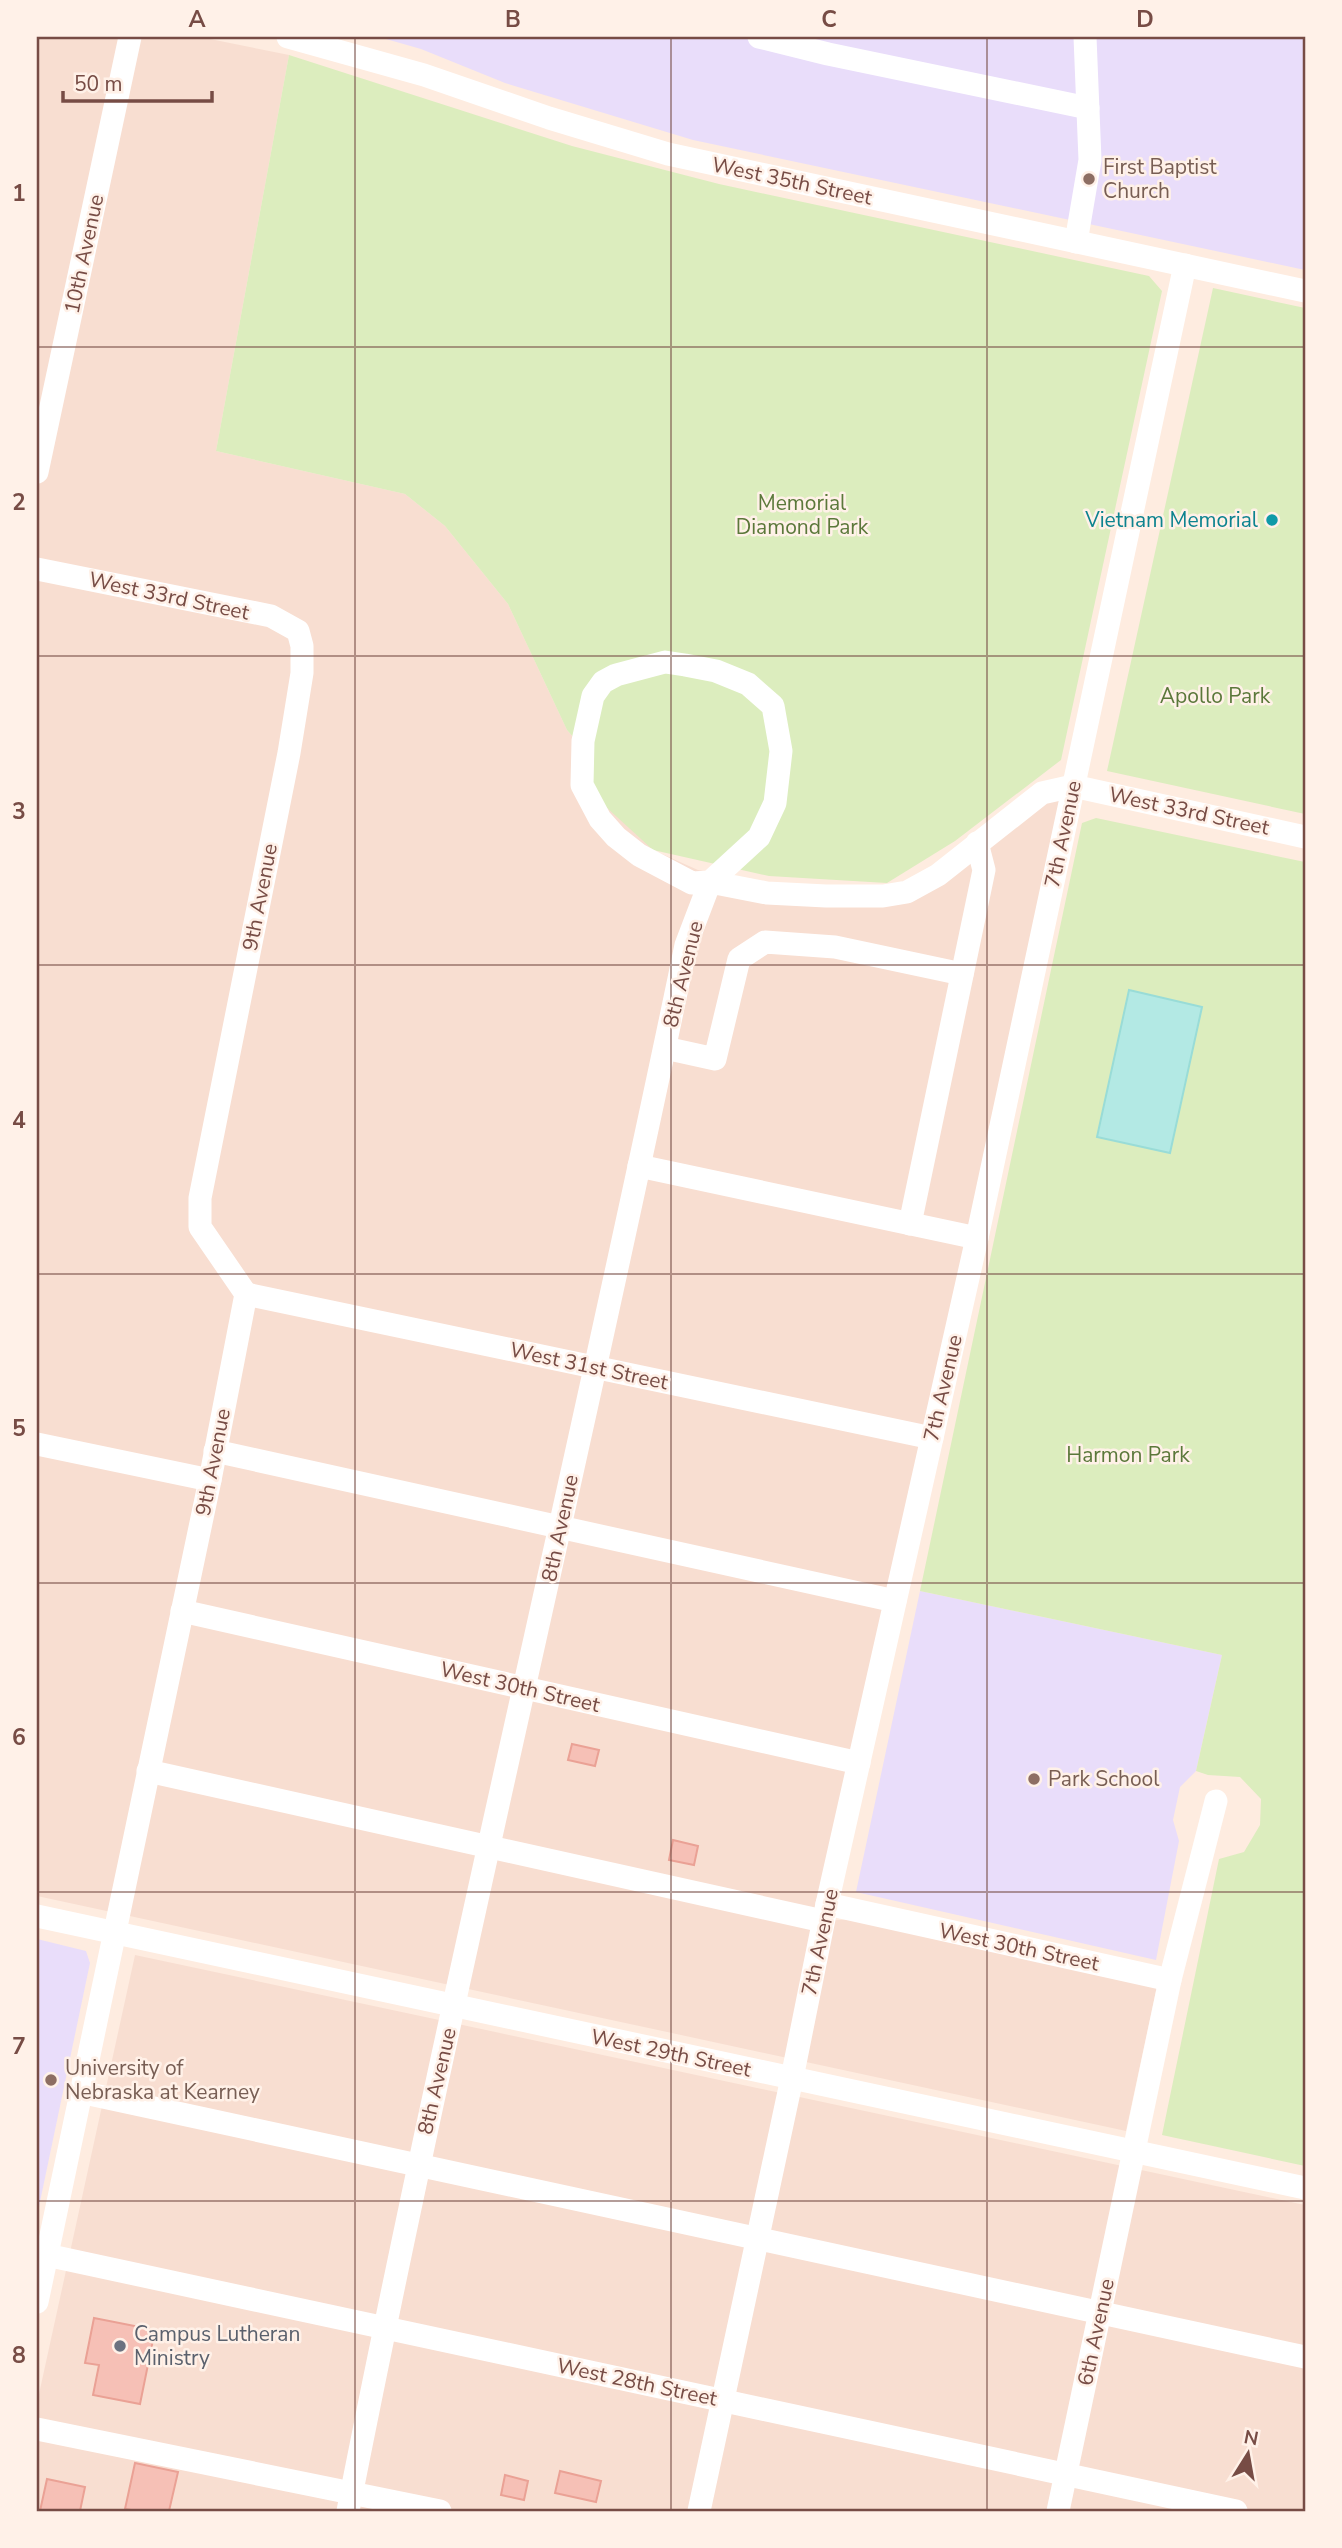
<svg xmlns="http://www.w3.org/2000/svg" width="1342" height="2548" font-family="'Nunito Sans',sans-serif">
<style>
.residential{fill:#f8ded1}
.education{fill:#e9ddfa}
.green{fill:#dcedbe}
.water{fill:#b3e9e4;stroke:#99dcd7;stroke-width:2}
.building{fill:#f6c0b6;stroke:#eaa195;stroke-width:2}
.lines{fill:none;stroke-linecap:round;stroke-linejoin:round}
.minor{stroke:#fff;stroke-width:23}
.grid{fill:none;stroke:#774c45;stroke-width:2;stroke-opacity:0.55}
.education-dot{fill:#8d6e63;stroke:#fff1e8;stroke-width:2.5}
.culture-dot{fill:#0f9aa8;stroke:#fff1e8;stroke-width:2.5}
.worship-dot{fill:#6b7280;stroke:#fff1e8;stroke-width:2.5}
.labels{text-anchor:middle;dominant-baseline:central;stroke-width:5;stroke-linejoin:round;paint-order:stroke}
.education-label{font-size:21px;fill:#785e54;stroke:#fff1e8;text-anchor:start}
.street-label{font-size:21px;fill:#774c45;stroke:#fff1e8}
.park-label{font-size:21px;fill:#5b783a;stroke:#fff1e8}
.culture-label{font-size:21px;fill:#0d838f;stroke:#fff1e8;text-anchor:end}
.worship-label{font-size:21px;fill:#5b616d;stroke:#fff1e8;text-anchor:start}
.neatline{fill:none;stroke:#774c45;stroke-width:2.5}
.grid-label{font-size:23px;text-anchor:middle;font-weight:bold;fill:#774c45}
</style>
<rect width="100%" height="100%" fill="#feece0"/>
<g class="residential">
<polygon points="37,37 200,37 289,55 216,451 405,494 445,526 508,604 567,730 582,747 653,850 698,870 768,884 873,890 936,872 1073,786 824,1921 854,1919 1157,1986 1126,2131 37,1896"/>
<polygon points="135,1955 1305,2205 1305,2511 37,2511 37,2403"/>
</g>
<g class="education">
<polygon points="379,37 1305,37 1305,270 693,140 505,83 421,49"/>
<polygon points="920,1591 1222,1655 1196,1771 1180,1787 1173,1820 1179,1841 1156,1960 856,1892"/>
<polygon points="37,1939 86,1951 90,1963 37,2216"/>
</g>
<g class="green">
<polygon points="289,55 572,146 719,184 1149,276 1162,291 1061,760 955,841 887,883 769,876 653,850 594,796 582,747 567,730 508,604 445,526 405,494 216,451"/>
<polygon points="1213,288 1305,308 1305,814 1107,771"/>
<polygon points="1096,818 1305,862 1305,2166 1162,2135 1219,1859 1244,1852 1260,1825 1261,1799 1240,1777 1208,1775 1196,1771 1222,1655 920,1591 1082,823"/>
</g>
<polygon class="water" points="1129,990 1202,1007 1170,1153 1097,1137"/>
<g class="building">
<polygon points="572,1744 599,1750 595,1766 568,1760"/>
<polygon points="673,1840 698,1846 694,1865 669,1860"/>
<polygon points="94,2318 155,2330 140,2404 93,2395 99,2365 85,2363"/>
<polygon points="135,2463 178,2472 169,2511 137,2511 125,2509"/>
<polygon points="560,2471 601,2481 596,2502 555,2493"/>
<polygon points="505,2475 528,2481 524,2500 501,2495"/>
<polygon points="47,2479 85,2487 80,2511 40,2511"/>
</g>
<g class="lines">
<g class="minor">
<polyline points="288,37 424,75 549,118 668,154 1305,291"/>
<polyline points="759,37 828,54 1088,108"/>
<polyline points="1076,242 1090,160 1085,37"/>
<polyline points="37,472 130,37"/>
<polyline points="37,569 271,616 298,631 302,646 302,673 289,753 200,1198 200,1227 246,1294 210,1480 37,2302"/>
<polyline points="665,1048 715,1059 739,959 765,942 835,947 962,974"/>
<polyline points="639,1166 977,1238"/>
<polyline points="910,1224 984,870 977,843"/>
<polyline points="246,1294 932,1438"/>
<polyline points="37,1444 210,1480"/>
<polyline points="215,1451 895,1601"/>
<polyline points="182,1611 859,1763"/>
<polyline points="148,1771 823,1921"/>
<polyline points="827,1904 1170,1980"/>
<polyline points="37,1916 1305,2188"/>
<polyline points="80,2092 1305,2357"/>
<polyline points="37,2253 1236,2511"/>
<polyline points="37,2429 440,2511"/>
<path d="M348 2511C451 1987 578 1468 686 945L710 882 759 837 775 803 781 751 773 706 748 684 716 671 685 665 665 662 616 675 603 682 593 696 583 741 582 785 600 819 616 837 639 855 692 883 710 882 767 893 826 896H883L907 892 938 875 1042 793 1073 786 1305 837"/>
<polyline points="699,2511 792,2078 827,1904 977,1238 1185,265"/>
<polyline points="1058,2511 1170,1980 1216,1801"/>
</g>
</g>
<path class="grid" d="M355 37V2511M671 37V2511M987 37V2511M37 347H1305M37 656H1305M37 965H1305M37 1274H1305M37 1583H1305M37 1892H1305M37 2201H1305"/>
<g class="education-dot">
<circle cx="1089" cy="179" r="7"/>
<circle cx="1034" cy="1779" r="7"/>
<circle cx="51" cy="2080" r="7"/>
</g>
<circle class="culture-dot" cx="1272" cy="520" r="7"/>
<circle class="worship-dot" cx="120" cy="2346" r="7"/>
<g class="labels">
<g class="education-label">
<text x="1103" y="167">First Baptist<tspan x="1103" dy="24">Church</tspan></text>
<text x="1048" y="1779">Park School</text>
<text x="65" y="2068">University of<tspan x="65" dy="24">Nebraska at Kearney</tspan></text>
</g>
<g class="street-label">
<text transform="translate(792 181) rotate(12)">West 35th Street</text>
<text transform="translate(84 254) rotate(-78)">10th Avenue</text>
<text transform="translate(169 596) rotate(12)">West 33rd Street</text>
<text transform="translate(1189 811) rotate(12)">West 33rd Street</text>
<text transform="translate(1063 834) rotate(-78)">7th Avenue</text>
<text transform="translate(260 897) rotate(-79)">9th Avenue</text>
<text transform="translate(683 974) rotate(-76)">8th Avenue</text>
<text transform="translate(589 1366) rotate(12)">West 31st Street</text>
<text transform="translate(943 1388) rotate(-77)">7th Avenue</text>
<text transform="translate(213 1462) rotate(-79)">9th Avenue</text>
<text transform="translate(560 1528) rotate(-78)">8th Avenue</text>
<text transform="translate(520 1687) rotate(13)">West 30th Street</text>
<text transform="translate(820 1942) rotate(-78)">7th Avenue</text>
<text transform="translate(1019 1947) rotate(12)">West 30th Street</text>
<text transform="translate(671 2053) rotate(12)">West 29th Street</text>
<text transform="translate(437 2081) rotate(-77)">8th Avenue</text>
<text transform="translate(1096 2332) rotate(-78)">6th Avenue</text>
<text transform="translate(637 2382) rotate(12)">West 28th Street</text>
</g>
<g class="park-label">
<text x="802" y="503">Memorial<tspan x="802" dy="24">Diamond Park</tspan></text>
<text x="1215" y="696">Apollo Park</text>
<text x="1128" y="1455">Harmon Park</text>
</g>
<g class="culture-label">
<text x="1258" y="520">Vietnam Memorial</text>
</g>
<g class="worship-label">
<text x="134" y="2334">Campus Lutheran<tspan x="134" dy="24">Ministry</tspan></text>
</g>
</g>
<rect width="1342" height="2548" fill="none" stroke="#fff1e8" stroke-width="77"/>
<g transform="translate(1248 2454) rotate(11)" stroke="#fff1e8" stroke-width="5" paint-order="stroke">
<path d="M0-5L12 26L0 18L-12 26Z" fill="#774c45"/>
<text y="-10" font-size="19" font-weight="bold" text-anchor="middle" fill="#774c45">N</text>
</g>
<path d="M63 91v10h149v-10" fill="none" stroke="#774c45" stroke-width="3.5"/>
<text x="74" y="91" font-size="21" fill="#774c45" stroke="#fff1e8" stroke-width="5" paint-order="stroke">50 m</text>
<rect x="38" y="38" width="1266" height="2472" class="neatline"/>
<g class="grid-label">
<text x="197" y="27">A</text>
<text x="513" y="27">B</text>
<text x="829" y="27">C</text>
<text x="1145" y="27">D</text>
<text x="19" y="201">1</text>
<text x="19" y="510">2</text>
<text x="19" y="819">3</text>
<text x="19" y="1128">4</text>
<text x="19" y="1436">5</text>
<text x="19" y="1745">6</text>
<text x="19" y="2054">7</text>
<text x="19" y="2363">8</text>
</g>
</svg>
